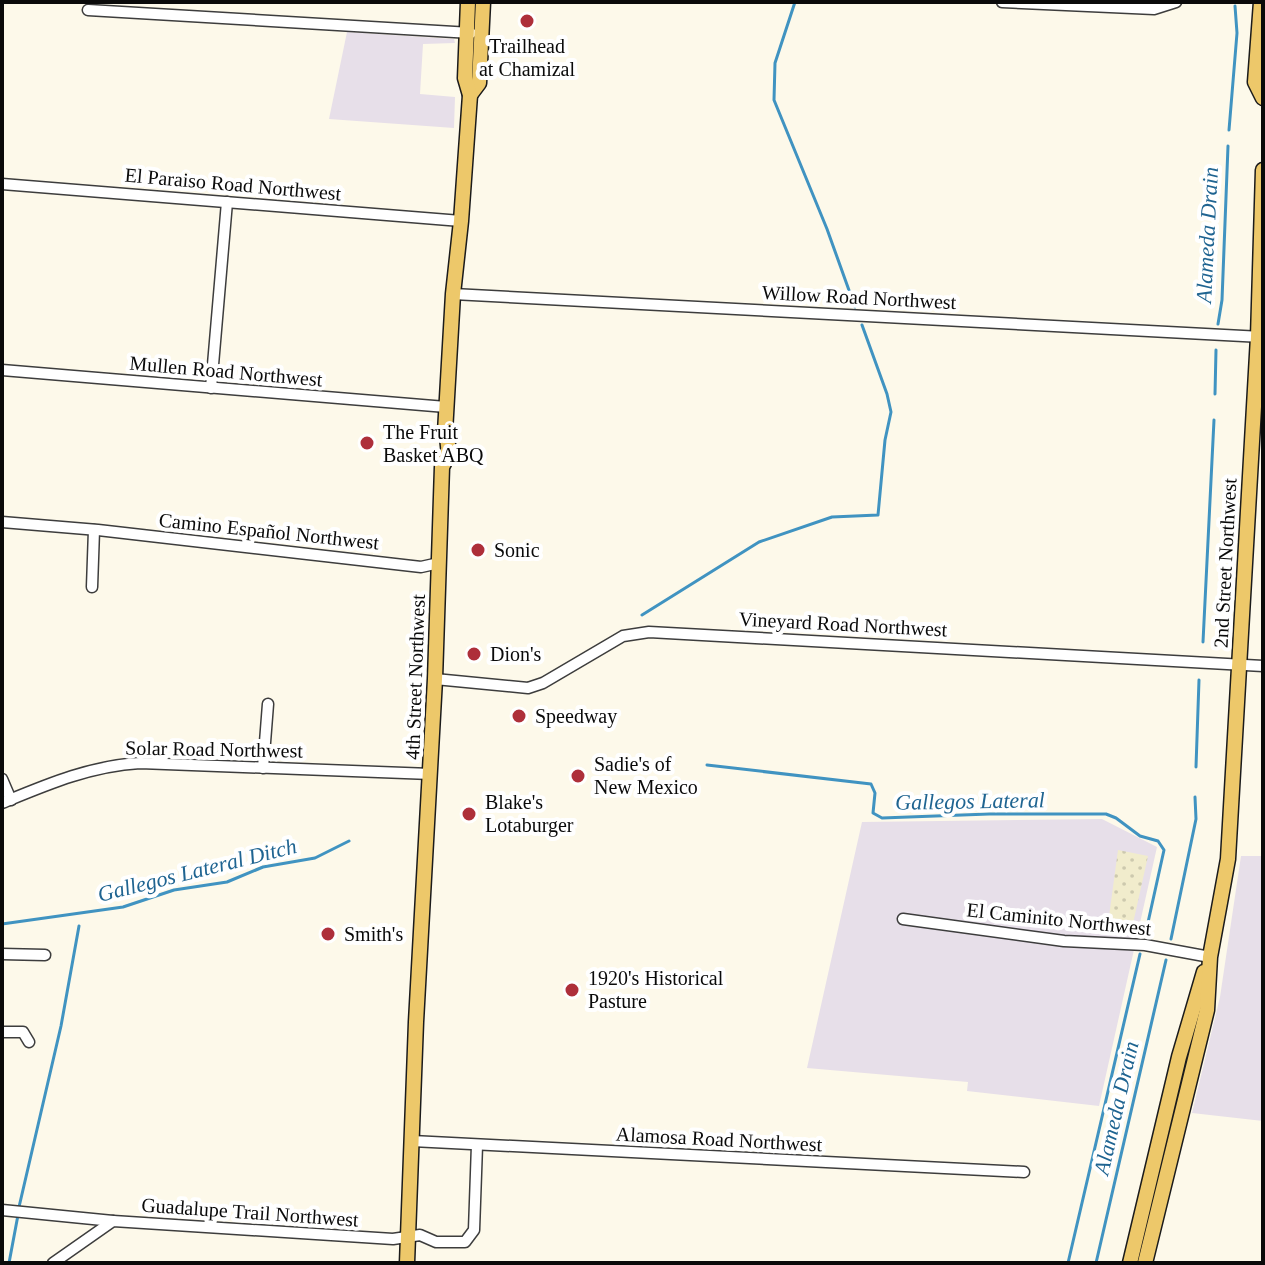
<svg xmlns="http://www.w3.org/2000/svg" width="1265" height="1265" font-family="'Times New Roman',serif">
<style>
.industrial{fill:#e7dfe9}
.farmland{fill:url(#farmland-dots)}
.lines{fill:none;stroke-linecap:round;stroke-linejoin:round}
.stream{stroke:#4093c1;stroke-width:3}
.minor-casing{stroke:#3d3d3d;stroke-width:13}
.major-casing{stroke:#1b1b1b;stroke-width:17}
.minor{stroke:#fff;stroke-width:10}
.major{stroke:#edc86a;stroke-width:14}
.poi-dot{fill:#ae2f3a;stroke:#fff;stroke-width:3}
.labels{text-anchor:middle;dominant-baseline:central;stroke-width:8;stroke-linejoin:round;paint-order:stroke}
.poi-label{font-size:20px;fill:#0a0a0a;stroke:#fff;text-anchor:start}
.street-label{font-size:20px;fill:#0a0a0a;stroke:#fff}
.water-label{font-size:22px;font-style:italic;fill:#1f6491;stroke:#fff}
</style>
<defs>
<pattern id="farmland-dots" width="8" height="8" patternUnits="userSpaceOnUse" patternTransform="scale(2)"><rect width="8" height="8" fill="#f1eccc"/><path d="M2 2h.1M6 6h.1" fill="none" stroke="#cdc9ae" stroke-width="1.8" stroke-linecap="round"/></pattern>
</defs>
<rect width="100%" height="100%" fill="#fdf9ea"/>
<g class="industrial">
<polygon points="347,32 454,39 455,43 423,44 420,94 455,97 454,128 329,119"/>
<polygon points="1102,819 1157,847 1099,1106 967,1091 968,1082 807,1068 862,822"/>
<polygon points="1241,856 1263,856 1263,1121 1192,1113 1220,997"/>
</g>
<polygon class="farmland" points="1118,850 1148,856 1132,928 1108,924"/>
<g class="lines">
<g class="stream">
<polyline points="795,2 775,63 774,100 827,229 855,307"/>
<polyline points="1229,130 1237,33 1235,6"/>
<polyline points="1218,324 1222,300 1228,146"/>
<polyline points="1215,394 1216,350"/>
<polyline points="642,615 759,542 832,517 878,515 885,440 891,412 887,394 862,325"/>
<polyline points="1203,642 1214,420"/>
<polyline points="707,765 871,784 875,793 873,813 882,818 989,814 1106,814 1116,818 1140,836 1158,841 1164,850 1145,936"/>
<polyline points="1196,767 1199,680"/>
<polyline points="2,924 123,907 174,890 227,882 263,867 315,858 349,841"/>
<polyline points="1171,939 1196,819 1195,797"/>
<polyline points="19,1207 61,1026 79,926"/>
<polyline points="9,1263 18,1215"/>
<polyline points="1068,1263 1140,954"/>
<polyline points="1096,1263 1166,960"/>
</g>
<g class="minor-casing">
<g id="minor">
<polyline points="1002,2 1154,9 1176,2"/>
<polyline points="88,10 471,33"/>
<polyline points="2,184 461,221"/>
<polyline points="453,294 1262,337"/>
<polyline points="2,370 446,407"/>
<polyline points="211,388 227,202"/>
<polyline points="2,522 98,530 421,567 439,563"/>
<polyline points="92,587 94,530"/>
<polyline points="435,679 528,688 543,683 623,636 649,632 1263,666"/>
<polyline points="263,768 268,704"/>
<polyline points="2,779 11,800"/>
<path d="M2 803C48 784 90 766 140 763L431 774"/>
<polyline points="903,919 1064,941 1145,945 1210,957"/>
<polyline points="2,954 45,955"/>
<polyline points="2,1032 23,1032 29,1042"/>
<polyline points="412,1141 1024,1172"/>
<polyline points="2,1210 113,1221"/>
<polyline points="53,1263 113,1221 393,1239 420,1235 436,1242 465,1242 474,1230 477,1145"/>
</g>
</g>
<g class="major-casing">
<g id="major">
<polyline points="1261,2 1255,82 1263,98"/>
<polyline points="470,95 479,83 483,2"/>
<path d="M407 1263 416 1022 435 679 442 467C449 455 450 445 445 432L453 294 461 221 470 95 465 78 468 2"/>
<polyline points="1130,1263 1179,1057 1204,972"/>
<polyline points="1145,1263 1207,1010 1210,957 1228,859 1258,337 1263,170"/>
</g>
</g>
<use href="#minor" class="minor"/>
<use href="#major" class="major"/>
</g>
<g class="poi-dot">
<circle cx="527" cy="21" r="8"/>
<circle cx="367" cy="443" r="8"/>
<circle cx="478" cy="550" r="8"/>
<circle cx="474" cy="654" r="8"/>
<circle cx="519" cy="716" r="8"/>
<circle cx="578" cy="776" r="8"/>
<circle cx="469" cy="814" r="8"/>
<circle cx="328" cy="934" r="8"/>
<circle cx="572" cy="990" r="8"/>
</g>
<g class="labels">
<g class="poi-label">
<text x="527" y="46" text-anchor="middle">Trailhead<tspan x="527" dy="23">at Chamizal</tspan></text>
<text x="383" y="432">The Fruit<tspan x="383" dy="23">Basket ABQ</tspan></text>
<text x="494" y="550">Sonic</text>
<text x="490" y="654">Dion's</text>
<text x="535" y="716">Speedway</text>
<text x="594" y="764">Sadie's of<tspan x="594" dy="23">New Mexico</tspan></text>
<text x="485" y="802">Blake's<tspan x="485" dy="23">Lotaburger</tspan></text>
<text x="344" y="934">Smith's</text>
<text x="588" y="978">1920's Historical<tspan x="588" dy="23">Pasture</tspan></text>
</g>
<g class="street-label">
<text transform="translate(233 184) rotate(5)">El Paraiso Road Northwest</text>
<text transform="translate(859 297) rotate(3)">Willow Road Northwest</text>
<text transform="translate(226 371) rotate(5)">Mullen Road Northwest</text>
<text transform="translate(269 531) rotate(6)">Camino Español Northwest</text>
<text transform="translate(1225 563) rotate(-87)">2nd Street Northwest</text>
<text transform="translate(843 624) rotate(3)">Vineyard Road Northwest</text>
<text transform="translate(415 677) rotate(-88)">4th Street Northwest</text>
<text transform="translate(214 749) rotate(1)">Solar Road Northwest</text>
<text transform="translate(1059 919) rotate(6)">El Caminito Northwest</text>
<text transform="translate(719 1139) rotate(3)">Alamosa Road Northwest</text>
<text transform="translate(250 1212) rotate(4)">Guadalupe Trail Northwest</text>
</g>
<g class="water-label">
<text transform="translate(1207 235) rotate(-87)">Alameda Drain</text>
<text transform="translate(970 801) rotate(-1)">Gallegos Lateral</text>
<text transform="translate(197 870) rotate(-14)">Gallegos Lateral Ditch</text>
<text transform="translate(1116 1108) rotate(-77)">Alameda Drain</text>
</g>
</g>
<rect width="1265" height="1265" fill="none" stroke="#0a0a0a" stroke-width="8"/>
</svg>
